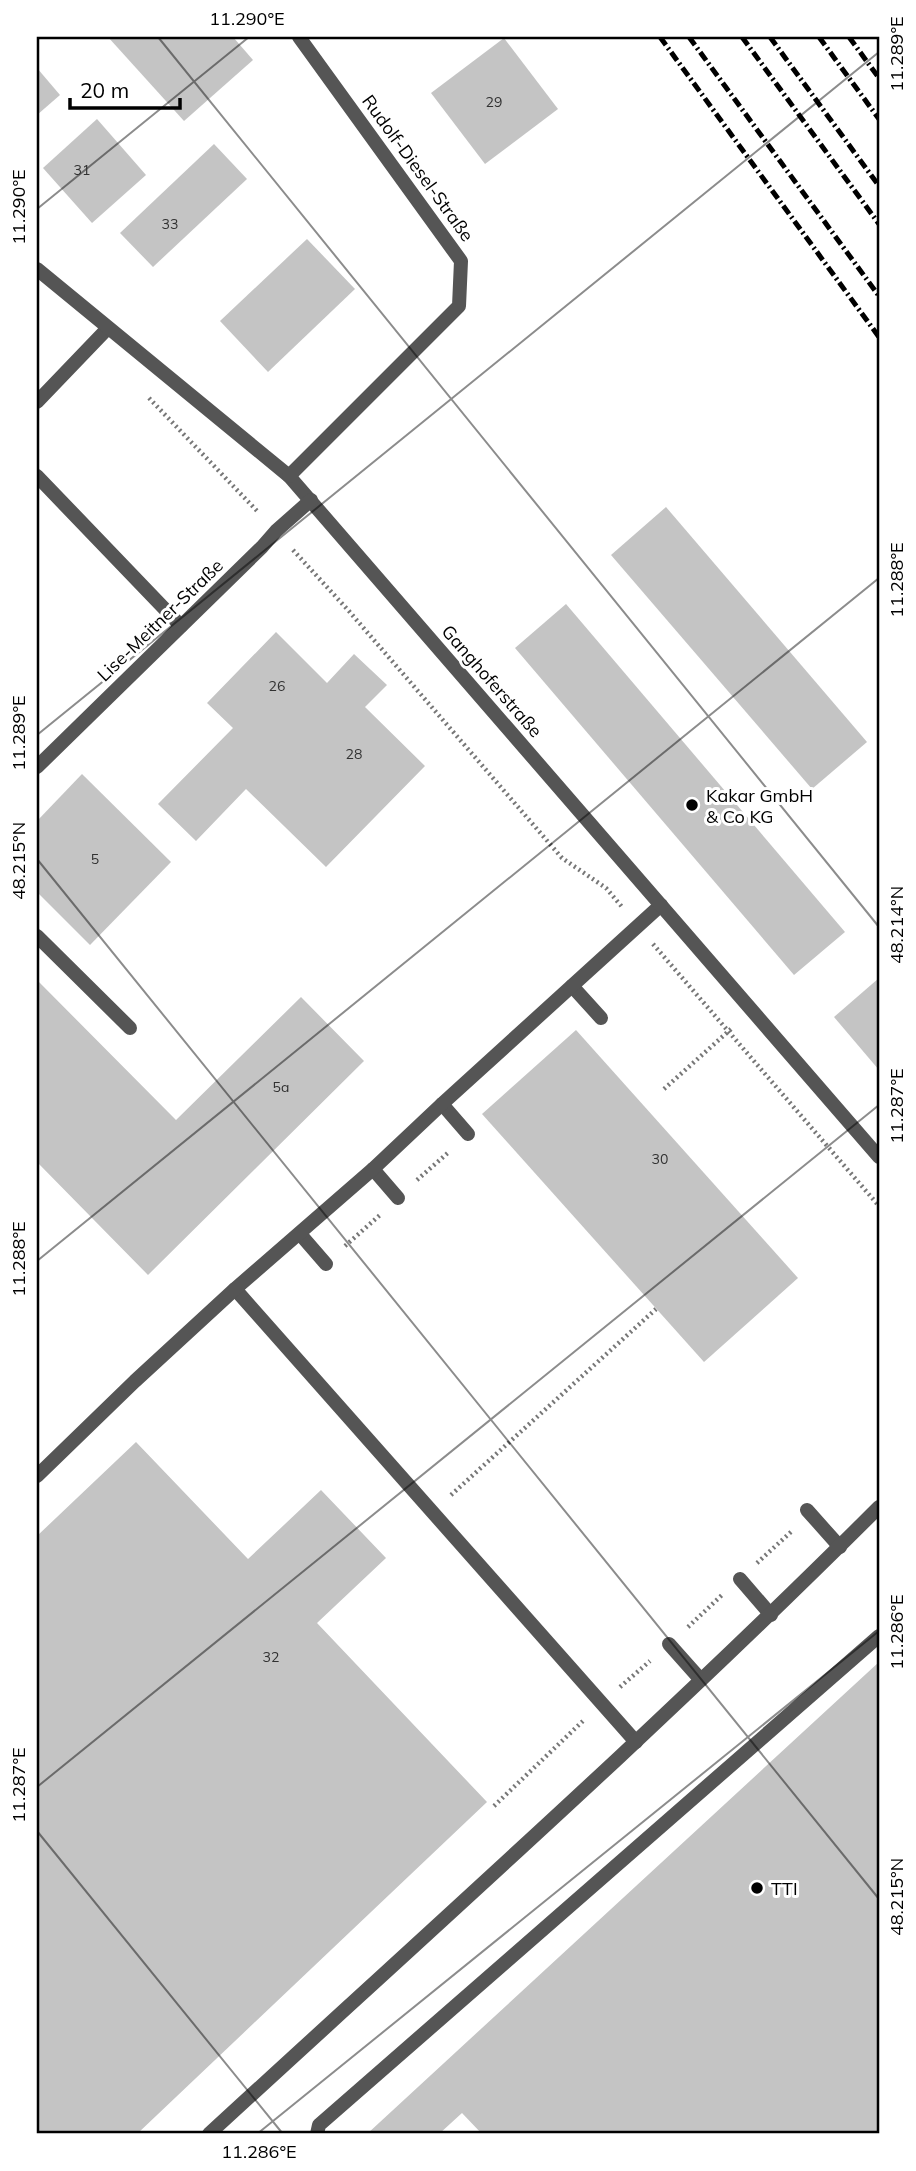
<svg xmlns="http://www.w3.org/2000/svg" width="916" height="2171" font-family="Mulish,sans-serif">
<style>
.building{fill:#c4c4c4}
.lines{fill:none;stroke-linecap:round;stroke-linejoin:round}
.path{stroke:#777;stroke-width:4.5;stroke-dasharray:2 3.5;stroke-linecap:butt}
.lane{stroke:#555;stroke-width:14}
.street{stroke:#555;stroke-width:14}
.rail{stroke:#000;stroke-width:5;stroke-dasharray:10 3.5 2 3.5;stroke-linecap:butt}
.ticks{fill:none;stroke:#000;stroke-width:2;stroke-opacity:0.45}
.poi-dot{fill:#000;stroke:#fff;stroke-width:2.5}
.labels{text-anchor:middle;dominant-baseline:central;stroke-width:6;stroke-linejoin:round;paint-order:stroke}
.number-label{font-size:14px;fill:#313131}
.street-label{font-size:18px;fill:#000;stroke:#fff}
.poi-label{font-size:18px;fill:#000;stroke:#fff;text-anchor:start}
.neatline{fill:none;stroke:#000;stroke-width:2.5}
.ticks-label{font-size:18px;text-anchor:middle;fill:#000}
</style>
<rect width="100%" height="100%" fill="#fff"/>
<g class="building">
<polygon points="108,37 233,37 253,60 184,121"/>
<polygon points="504,38 558,109 485,164 431,93"/>
<polygon points="37,68 60,95 37,115"/>
<polygon points="97,119 146,175 92,223 43,168"/>
<polygon points="214,144 247,179 153,267 120,233"/>
<polygon points="307,239 355,289 268,372 220,321"/>
<polygon points="666,507 867,742 812,789 611,555"/>
<polygon points="566,604 845,932 794,975 515,648"/>
<polygon points="276,632 327,683 354,654 387,685 365,707 425,766 326,867 246,789 196,841 158,804 233,728 207,703"/>
<polygon points="82,774 171,862 90,945 37,892 37,821"/>
<polygon points="879,978 879,1070 834,1017"/>
<polygon points="37,980 176,1120 301,997 364,1061 148,1275 37,1162"/>
<polygon points="576,1030 798,1278 704,1362 482,1114"/>
<polygon points="136,1442 248,1559 321,1490 386,1558 317,1623 487,1802 137,2134 37,2134 37,1536"/>
<polygon points="879,1662 879,2134 482,2134 462,2113 439,2134 367,2134"/>
</g>
<g class="lines">
<g class="path">
<polyline points="149,398 259,513"/>
<polyline points="293,550 348,610 562,858 606,888 623,908"/>
<polyline points="653,944 879,1206"/>
<polyline points="664,1089 731,1029"/>
<polyline points="417,1180 450,1151"/>
<polyline points="345,1246 380,1215"/>
<polyline points="451,1495 656,1309"/>
<polyline points="757,1563 792,1531"/>
<polyline points="688,1627 722,1595"/>
<polyline points="620,1687 650,1661"/>
<polyline points="494,1806 585,1719"/>
</g>
<g class="lane">
<polyline points="37,402 108,328"/>
<polyline points="37,476 181,626"/>
<polyline points="37,936 130,1028"/>
<polyline points="572,986 601,1018"/>
<polyline points="442,1104 468,1134"/>
<polyline points="373,1169 398,1198"/>
<polyline points="300,1234 326,1264"/>
<polyline points="235,1289 636,1742"/>
<polyline points="37,1476 135,1381 235,1289 373,1169 442,1104 661,905"/>
<polyline points="807,1510 840,1547"/>
<polyline points="740,1579 771,1615"/>
<polyline points="669,1644 701,1680"/>
<path d="M209 2134C434 1927 663 1723 879 1507"/>
<polyline points="317,2134 319,2125 879,1636"/>
</g>
<g class="street">
<polyline points="37,269 289,476 879,1157"/>
<polyline points="289,476 459,306 461,261 299,37"/>
<polyline points="37,767 262,547 276,531 311,500"/>
</g>
<g class="rail">
<polyline points="660,37 879,337"/>
<polyline points="689,37 879,296"/>
<polyline points="742,37 879,224"/>
<polyline points="770,37 879,186"/>
<polyline points="819,37 879,119"/>
<polyline points="849,37 879,78"/>
</g>
</g>
<path class="ticks" d="M158 37 879 927M37 209 249 37M37 735 879 52M37 859 879 1899M37 1261 879 578M37 1787 879 1105M37 1831 283 2134M257 2134 879 1631"/>
<g class="poi-dot">
<circle cx="692" cy="805" r="7"/>
<circle cx="757" cy="1888" r="7"/>
</g>
<g class="labels">
<g class="number-label">
<text x="494" y="102">29</text>
<text x="82" y="170">31</text>
<text x="170" y="224">33</text>
<text x="277" y="686">26</text>
<text x="354" y="754">28</text>
<text x="95" y="859">5</text>
<text x="281" y="1087">5a</text>
<text x="660" y="1159">30</text>
<text x="271" y="1657">32</text>
</g>
<g class="street-label">
<text transform="translate(418 168) rotate(54)">Rudolf-Diesel-Straße</text>
<text transform="translate(160 620) rotate(-44)">Lise-Meitner-Straße</text>
<text transform="translate(492 681) rotate(49)">Ganghoferstraße</text>
</g>
<g class="poi-label">
<text x="706" y="795">Kakar GmbH<tspan x="706" dy="21">&amp; Co KG</tspan></text>
<text x="771" y="1888">TTI</text>
</g>
</g>
<rect width="916" height="2171" fill="none" stroke="#ffffff" stroke-width="77"/>
<path d="M70 98v10h110v-10" fill="none" stroke="#000000" stroke-width="3.5"/>
<text x="80" y="98" font-size="21" fill="#000000" stroke="#ffffff" stroke-width="5" paint-order="stroke">20 m</text>
<rect x="38" y="38" width="840" height="2094" class="neatline"/>
<g class="ticks-label">
<text x="247" y="25">11.290°E</text>
<text transform="translate(897 54) rotate(-90)" y="6">11.289°E</text>
<text transform="translate(19 207) rotate(-90)" y="6">11.290°E</text>
<text transform="translate(897 580) rotate(-90)" y="6">11.288°E</text>
<text transform="translate(19 733) rotate(-90)" y="6">11.289°E</text>
<text transform="translate(19 861) rotate(-90)" y="6">48.215°N</text>
<text transform="translate(897 925) rotate(-90)" y="6">48.214°N</text>
<text transform="translate(897 1106) rotate(-90)" y="6">11.287°E</text>
<text transform="translate(19 1259) rotate(-90)" y="6">11.288°E</text>
<text transform="translate(897 1632) rotate(-90)" y="6">11.286°E</text>
<text transform="translate(19 1785) rotate(-90)" y="6">11.287°E</text>
<text transform="translate(897 1897) rotate(-90)" y="6">48.215°N</text>
<text x="259" y="2158">11.286°E</text>
</g>
</svg>
